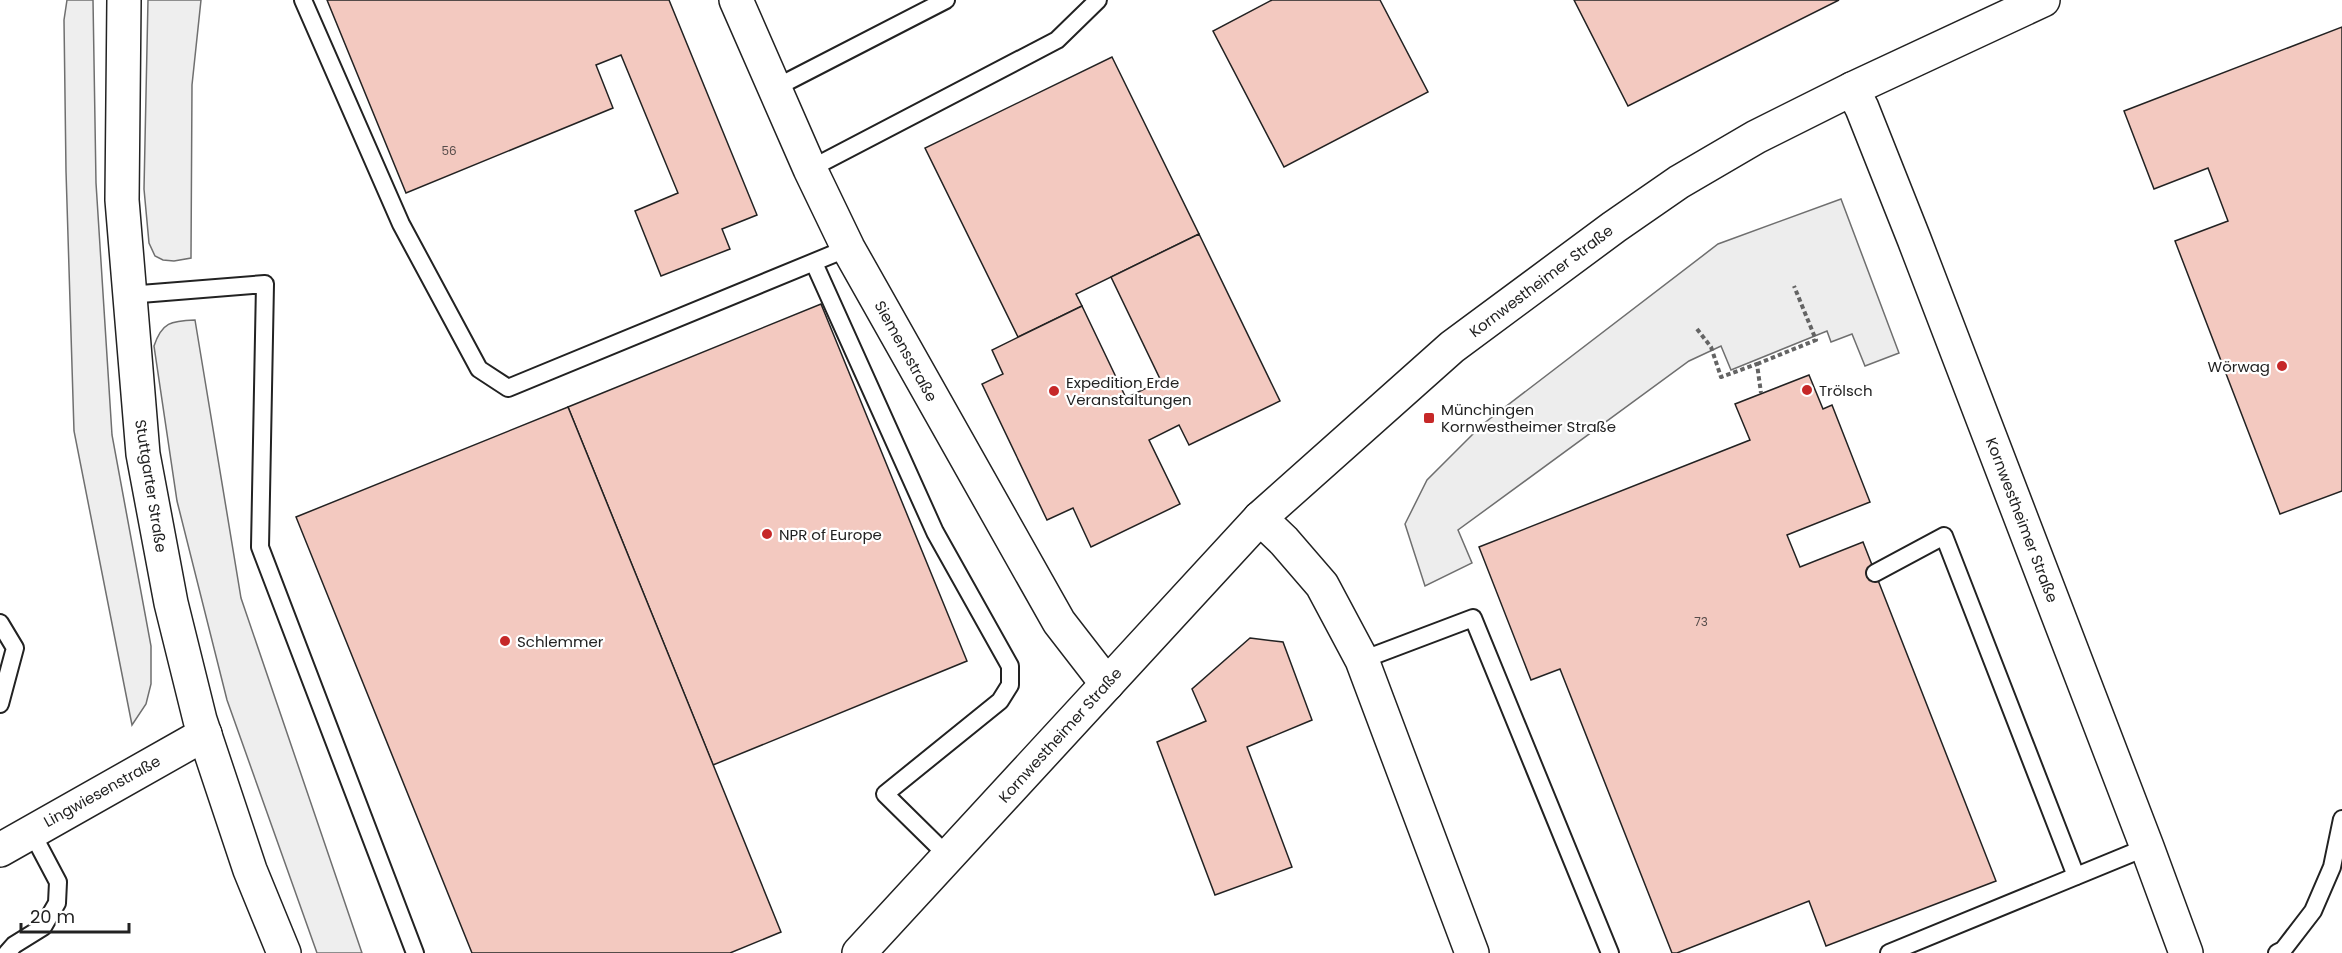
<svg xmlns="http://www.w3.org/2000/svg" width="2342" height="953" font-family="Poppins,sans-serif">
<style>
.green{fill:#eee;stroke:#6f6f6f;stroke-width:1.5}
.parking{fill:#ededed;stroke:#6f6f6f;stroke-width:1.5}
.building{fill:#f3c9c0;stroke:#222;stroke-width:1.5}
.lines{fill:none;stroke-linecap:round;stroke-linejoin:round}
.service-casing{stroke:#222;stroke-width:20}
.minor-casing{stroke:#222;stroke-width:36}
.tertiary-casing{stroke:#222;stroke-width:36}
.path{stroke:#646464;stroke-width:4;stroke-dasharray:4.5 3;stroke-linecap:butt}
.service{stroke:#fff;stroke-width:16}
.minor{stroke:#fff;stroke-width:33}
.tertiary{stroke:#fff;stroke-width:33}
.poi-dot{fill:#c62828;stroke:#fff;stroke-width:2}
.labels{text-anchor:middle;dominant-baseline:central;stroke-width:4.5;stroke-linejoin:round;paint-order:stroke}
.number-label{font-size:12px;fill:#564c4a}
.street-label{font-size:15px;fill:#222;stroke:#fff}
.poi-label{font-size:15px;fill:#222;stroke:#fff;text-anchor:start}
</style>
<rect width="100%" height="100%" fill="#fff"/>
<g class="green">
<polygon points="67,0 93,0 96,183 112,435 151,646 151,684 146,704 132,725 74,431 66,171 64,20"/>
<polygon points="148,0 201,0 192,85 191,258 174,261 163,260 155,256 149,243 144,189"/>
<path d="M195 320 241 598 362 953H317L227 700 177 501 154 346C162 322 171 321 195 320Z"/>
</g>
<polygon class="parking" points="1841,199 1899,353 1865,366 1852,334 1831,342 1827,331 1731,370 1721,346 1689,361 1458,530 1472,563 1425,586 1405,524 1427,480 1483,424 1718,244"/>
<g class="building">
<polygon points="327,0 669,0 757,215 722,229 730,249 661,276 635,211 678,193 621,55 596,65 613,108 406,193"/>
<polygon points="1272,0 1380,0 1428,92 1284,167 1213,31"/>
<polygon points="1574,0 1839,0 1628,106"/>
<polygon points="2342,27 2342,491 2280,514 2175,241 2228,221 2208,168 2154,189 2124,111"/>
<polygon points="1112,57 1199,234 1076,294 1082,306 1018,337 925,148"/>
<polygon points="1199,234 1280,401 1189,445 1179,425 1149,440 1180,504 1091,547 1073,508 1047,520 982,384 1003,374 992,350 1082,306 1126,398 1161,381 1111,277"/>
<polygon points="821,304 967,661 713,765 568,407"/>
<polygon points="1809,375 1823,409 1832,405 1870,502 1787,535 1800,567 1863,542 1996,881 1826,946 1809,901 1677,953 1672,953 1560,669 1531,680 1479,547 1750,440 1735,404"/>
<polygon points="568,407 781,932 730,953 472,953 296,517"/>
<polygon points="1250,638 1283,642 1312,720 1247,747 1292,867 1215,895 1157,742 1206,721 1192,689"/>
</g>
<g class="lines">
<g class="service-casing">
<g id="service">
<polyline points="303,0 401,224 479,369 508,388 848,248"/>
<polyline points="775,88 946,0"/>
<polyline points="810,169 1057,40 1098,0"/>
<polyline points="814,263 935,532 1010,666 1010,685 1000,701 885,794 949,857"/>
<polyline points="128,295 265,284 260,547 415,953"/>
<polyline points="1875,573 1944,536 2076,876"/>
<polyline points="0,623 15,648 0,704"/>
<polyline points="1362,660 1473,618 1610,953"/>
<polyline points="7,953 14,945 43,927 57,903 58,882 31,831"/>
<polyline points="1889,953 2147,847"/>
<polyline points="2277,953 2283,950 2313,911 2332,867 2342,819"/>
</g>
</g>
<g class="minor-casing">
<g id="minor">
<polyline points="736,0 810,169 848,248 1059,622 1107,684"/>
<polyline points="1852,89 1862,108 1914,239 2147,847 2186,953"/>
<polyline points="1260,518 1284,541 1322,585 1362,660 1472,953"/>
<polyline points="0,850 205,734"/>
<polyline points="859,953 1260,518 1452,347 1614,227 1679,182 1756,137 1852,89 2043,0"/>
</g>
</g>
<g class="tertiary-casing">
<polyline id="tertiary" points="124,0 122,200 143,454 171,603 200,720 250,870 284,953"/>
</g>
<g class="path">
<polyline points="1697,329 1711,347 1721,377 1757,364 1761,393"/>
<polyline points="1757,364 1816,340 1794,286"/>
</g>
<use href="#service" class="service"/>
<use href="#minor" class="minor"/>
<use href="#tertiary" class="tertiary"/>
</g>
<g class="poi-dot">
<circle cx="2282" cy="366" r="6"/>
<circle cx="1807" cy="390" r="6"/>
<circle cx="1054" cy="391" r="6"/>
<rect x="1423" y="412" width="12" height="12" rx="3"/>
<circle cx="767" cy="534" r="6"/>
<circle cx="505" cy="641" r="6"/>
</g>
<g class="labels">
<g class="number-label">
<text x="449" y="150">56</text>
<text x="1701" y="621">73</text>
</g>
<g class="street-label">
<text transform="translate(1541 281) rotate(-37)">Kornwestheimer Straße</text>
<text transform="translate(906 351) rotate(61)">Siemensstraße</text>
<text transform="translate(151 486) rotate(81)">Stuttgarter Straße</text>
<text transform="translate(2022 520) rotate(69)">Kornwestheimer Straße</text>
<text transform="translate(1060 735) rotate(-48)">Kornwestheimer Straße</text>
<text transform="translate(102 791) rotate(-29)">Lingwiesenstraße</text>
</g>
<g class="poi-label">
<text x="2270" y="366" text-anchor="end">Wörwag</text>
<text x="1066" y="382">Expedition Erde<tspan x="1066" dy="17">Veranstaltungen</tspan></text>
<text x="1819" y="390">Trölsch</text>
<text x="1441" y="409">Münchingen<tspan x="1441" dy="17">Kornwestheimer Straße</tspan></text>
<text x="779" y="534">NPR of Europe</text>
<text x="517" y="641">Schlemmer</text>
</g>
</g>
<path d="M21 923v9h108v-9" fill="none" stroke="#222222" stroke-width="3"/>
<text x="30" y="923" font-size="18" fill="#222222" stroke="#ffffff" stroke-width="4.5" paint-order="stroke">20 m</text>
</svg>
